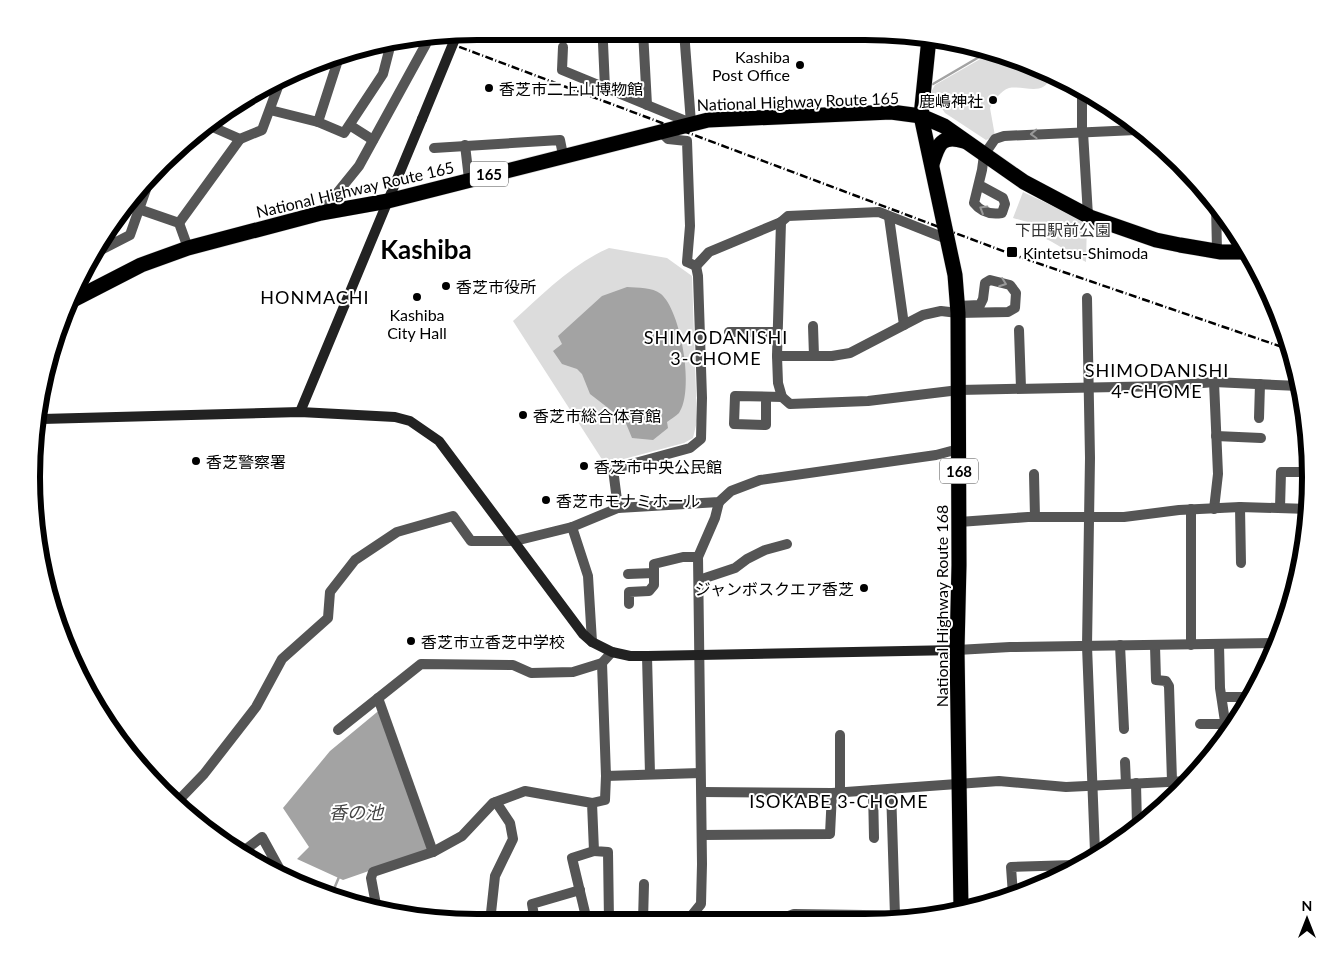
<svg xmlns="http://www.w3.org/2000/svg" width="1342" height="954" font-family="Lato,'Noto Sans JP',sans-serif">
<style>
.green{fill:#dcdcdc}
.water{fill:#a3a3a3}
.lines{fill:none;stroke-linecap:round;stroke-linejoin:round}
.stream{stroke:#a3a3a3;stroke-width:2.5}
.highway-casing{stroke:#dbdbdb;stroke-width:16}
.street{stroke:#555;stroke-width:10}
.secondary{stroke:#222;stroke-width:10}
.highway{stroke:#000;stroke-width:15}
.rail{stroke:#000;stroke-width:2.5;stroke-dasharray:8 2.5 1 2.5;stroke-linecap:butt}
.secondary-bridge{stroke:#222;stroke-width:10}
.oneway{stroke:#999}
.poi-dot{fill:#000;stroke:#fff;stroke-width:2}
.labels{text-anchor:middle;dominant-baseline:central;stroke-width:4;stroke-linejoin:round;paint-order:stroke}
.shield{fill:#fff;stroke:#4c4c4c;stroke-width:1}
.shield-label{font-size:15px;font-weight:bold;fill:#000}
.poi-label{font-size:16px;fill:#000;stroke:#fff;text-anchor:start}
.street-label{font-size:16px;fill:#000;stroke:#fff}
.park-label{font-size:16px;fill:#333;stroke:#fff}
.neighbourhood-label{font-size:18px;letter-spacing:1px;fill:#000;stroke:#fff}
.water-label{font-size:18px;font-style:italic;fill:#444;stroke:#fff}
.town-label{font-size:26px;font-weight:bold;fill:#000;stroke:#fff}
.rim{fill:none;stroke:#000;stroke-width:6}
</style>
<rect width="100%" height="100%" fill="#fff"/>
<g class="green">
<path d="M989 54 1050 77C1045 97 1023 85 1009 88 1001 90 993 102 990 108L995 136 986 140 945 113 931 92 935 85Z"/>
<path d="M1023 192 1087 222 1086 262C1070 254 1058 244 1042 237L1045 227 1013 218Z"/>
<path d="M609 248 667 258 692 276 697 421 693 438 684 443 605 464 513 321C543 294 572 264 609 248Z"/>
</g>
<g class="water">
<path d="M627 287C638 288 652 287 661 294 681 311 695 391 679 413 676 416 671 419 667 422L668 428 653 440 632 438 625 421 590 394 582 374 577 369 562 364 553 351 562 344 558 336 602 296Z"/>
<polygon points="382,708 429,850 343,880 297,859 309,847 283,808 330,751"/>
</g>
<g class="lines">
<g class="stream">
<polyline points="933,84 986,53"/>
<polyline points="331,896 339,877"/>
<polyline points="807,920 815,919"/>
</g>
<g class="highway-casing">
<g id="highway">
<polyline points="929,38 921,116 955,275 958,313 959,565 957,650 961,909"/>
<path d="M932 164C938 145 941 134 964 141"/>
<polyline points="71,301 141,265 188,248 321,213 388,201 708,120 891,112 921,116 944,126 1024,182 1090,217 1156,240 1180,245 1221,252 1250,252"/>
</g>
</g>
<g class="street">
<polyline points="643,31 647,105"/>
<polyline points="603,43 605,88"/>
<polyline points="563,47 562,70 691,123 684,31"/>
<polyline points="1082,89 1082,132"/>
<polyline points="270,110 318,122 339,57"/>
<polyline points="318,122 344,133 383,74 391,43"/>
<polyline points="208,125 240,139 262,130 279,84"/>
<polyline points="351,126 373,140"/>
<polyline points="215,127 220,115"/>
<polyline points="660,131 668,139 687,141 690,226 687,262 696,266 709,252 781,222 788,216 879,212 947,239"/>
<polyline points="1083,132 1088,216"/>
<polyline points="465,145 469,179"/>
<polyline points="434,148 560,140 563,155"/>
<path d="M979 185 1003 198 1005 204 1002 213C990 215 981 212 974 203L982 170 984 155 995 139 1004 136 1136 130"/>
<polyline points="127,205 179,223 188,248"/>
<polyline points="1216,205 1217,251"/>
<polyline points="321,213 359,166 426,44 414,40"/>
<polyline points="889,217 904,325"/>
<polyline points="781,222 777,356 778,383 782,397 790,404 868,401 959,390 1168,386 1214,382 1299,386"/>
<polyline points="179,223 240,139"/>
<polyline points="95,253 130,235 151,175"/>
<polyline points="1087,298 1090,458 1087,646 1095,852"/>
<polyline points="813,326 814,356"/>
<polyline points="1019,330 1021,388"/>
<polyline points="729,332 777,332"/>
<polyline points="777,356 832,356 850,353 923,315 941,311 958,313 1008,312 1015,308 1016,293 1010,285 990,280 985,283 983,299 980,305 957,306"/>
<polyline points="766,397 766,425 734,424 735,396 782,397"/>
<polyline points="1259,418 1260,384"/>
<polyline points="1216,436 1261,438"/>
<polyline points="1034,474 1035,517"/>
<polyline points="1240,507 1241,563"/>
<polyline points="618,508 613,469 690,448 701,439 702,398 698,276 696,266"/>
<polyline points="1280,508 1281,472 1309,472"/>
<polyline points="1191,509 1191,645"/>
<polyline points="1214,509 1218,474 1214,382"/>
<polyline points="959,522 1028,517 1124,517 1179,510 1240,507 1309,509"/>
<polyline points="572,527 588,576 592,642"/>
<polyline points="628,574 654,573"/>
<polyline points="699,580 735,568 747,559 765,550 787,544"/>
<polyline points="629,604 629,592 649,591 654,585 654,564 683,557 698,557"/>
<polyline points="1219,644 1220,688 1227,735"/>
<polyline points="1120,645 1124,729"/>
<polyline points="1155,646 1156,680 1166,681 1169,686 1172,781"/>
<polyline points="957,650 1010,647 1277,643"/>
<polyline points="647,656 650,774"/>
<polyline points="602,663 606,776 700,773"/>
<polyline points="1222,697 1251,697"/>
<polyline points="378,698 433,852"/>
<polyline points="1200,724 1226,724"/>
<polyline points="338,730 421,664 513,665 531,673 573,672 602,663 612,652"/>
<polyline points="840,735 840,793"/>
<polyline points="1125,762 1126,784"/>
<polyline points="1136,783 1137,826"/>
<polyline points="891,789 895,916"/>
<polyline points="873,790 874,838"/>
<polyline points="702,792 832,793 999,781 1066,787 1188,781"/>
<polyline points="176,803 204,774 256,707 282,659 328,618 330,592 355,560 397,532 453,516 471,541 515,541 572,527 618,508 719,502 731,491 760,480 936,455 951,451 959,452"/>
<polyline points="592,803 605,800 606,776"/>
<polyline points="702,835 830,834 832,793"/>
<polyline points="241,853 262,837 285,879"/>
<polyline points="1013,895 1011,867 1074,865"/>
<polyline points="377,910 371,878 373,872 433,852 462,836 493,803 525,791 592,803 594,851 608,852 609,921"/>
<polyline points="688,920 701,904 702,864 698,557 715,518 719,502"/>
<polyline points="778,920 794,914 934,916"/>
<polyline points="535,921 532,904 580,890"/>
<polyline points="587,921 572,858 594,851"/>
<polyline points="589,921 609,915"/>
<polyline points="643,921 644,884"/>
<polyline points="490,922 495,876 513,839 510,823 496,802"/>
</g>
<g class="secondary">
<polyline points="300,412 422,119"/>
<polyline points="36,417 42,419 300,412 395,417 410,421 439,441 583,634 592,642 612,652 630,656 647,656 957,650"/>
</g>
<use href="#highway" class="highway"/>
<polyline class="rail" points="433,37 1011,254 1291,350"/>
<polyline class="secondary-bridge" points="422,119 457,34"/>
</g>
<defs><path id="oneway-chevron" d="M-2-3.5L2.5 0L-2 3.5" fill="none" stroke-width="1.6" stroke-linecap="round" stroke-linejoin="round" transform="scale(1.25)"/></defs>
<g class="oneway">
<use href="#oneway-chevron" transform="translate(1034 134) rotate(178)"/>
<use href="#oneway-chevron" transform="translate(983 209) rotate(-149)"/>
<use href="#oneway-chevron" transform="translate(1003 283) rotate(20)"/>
</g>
<g class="poi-dot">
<circle cx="800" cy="65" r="5"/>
<circle cx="489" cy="88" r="5"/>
<circle cx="993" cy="100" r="5"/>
<rect x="1006" y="246" width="12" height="12" rx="2.5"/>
<circle cx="446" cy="286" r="5"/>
<circle cx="417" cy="297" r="5"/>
<circle cx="523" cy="415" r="5"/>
<circle cx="196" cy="461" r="5"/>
<circle cx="584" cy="466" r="5"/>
<circle cx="546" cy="500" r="5"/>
<circle cx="864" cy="588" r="5"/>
<circle cx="411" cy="641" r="5"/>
</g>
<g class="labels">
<g class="shield">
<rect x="470" y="161.5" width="38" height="25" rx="4"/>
<rect x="940" y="458.5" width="38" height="25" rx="4"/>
</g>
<g class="shield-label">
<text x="489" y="174">165</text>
<text x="959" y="471">168</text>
</g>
<g class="poi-label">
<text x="790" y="56" text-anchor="end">Kashiba<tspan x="790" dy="18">Post Office</tspan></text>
<text x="499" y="88">香芝市二上山博物館</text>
<text x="983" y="100" text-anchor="end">鹿嶋神社</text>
<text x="1023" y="252">Kintetsu-Shimoda</text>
<text x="456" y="286">香芝市役所</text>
<text x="417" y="314" text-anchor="middle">Kashiba<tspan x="417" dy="18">City Hall</tspan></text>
<text x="533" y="415">香芝市総合体育館</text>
<text x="206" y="461">香芝警察署</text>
<text x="594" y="466">香芝市中央公民館</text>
<text x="556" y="500">香芝市モナミホール</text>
<text x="854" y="588" text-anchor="end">ジャンボスクエア香芝</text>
<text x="421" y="641">香芝市立香芝中学校</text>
</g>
<g class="street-label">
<text transform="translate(798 101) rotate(-2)">National Highway Route 165</text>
<text transform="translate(355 189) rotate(-13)">National Highway Route 165</text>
<text transform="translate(941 606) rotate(-90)">National Highway Route 168</text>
</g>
<g class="park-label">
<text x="1063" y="229">下田駅前公園</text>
</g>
<g class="neighbourhood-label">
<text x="315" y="297">HONMACHI</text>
<text x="716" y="337">SHIMODANISHI<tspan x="716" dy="21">3-CHOME</tspan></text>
<text x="1157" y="370">SHIMODANISHI<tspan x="1157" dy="21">4-CHOME</tspan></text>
<text x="839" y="801">ISOKABE 3-CHOME</text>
</g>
<g class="water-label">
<text x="356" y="812">香の池</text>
</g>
<g class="town-label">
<text x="426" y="249">Kashiba</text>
</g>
</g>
<path d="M0 0H1342V954H0ZM477 40H865A437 437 0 0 1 1302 477V477A437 437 0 0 1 865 914H477A437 437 0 0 1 40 477V477A437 437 0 0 1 477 40Z" fill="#fff" fill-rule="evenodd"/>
<path class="rim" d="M477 40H865A437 437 0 0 1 1302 477V477A437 437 0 0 1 865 914H477A437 437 0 0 1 40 477V477A437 437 0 0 1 477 40Z"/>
<g transform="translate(1307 919)" stroke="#ffffff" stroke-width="4" paint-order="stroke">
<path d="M0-4L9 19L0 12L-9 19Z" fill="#000000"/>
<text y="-8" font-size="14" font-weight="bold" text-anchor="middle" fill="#000000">N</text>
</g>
</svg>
